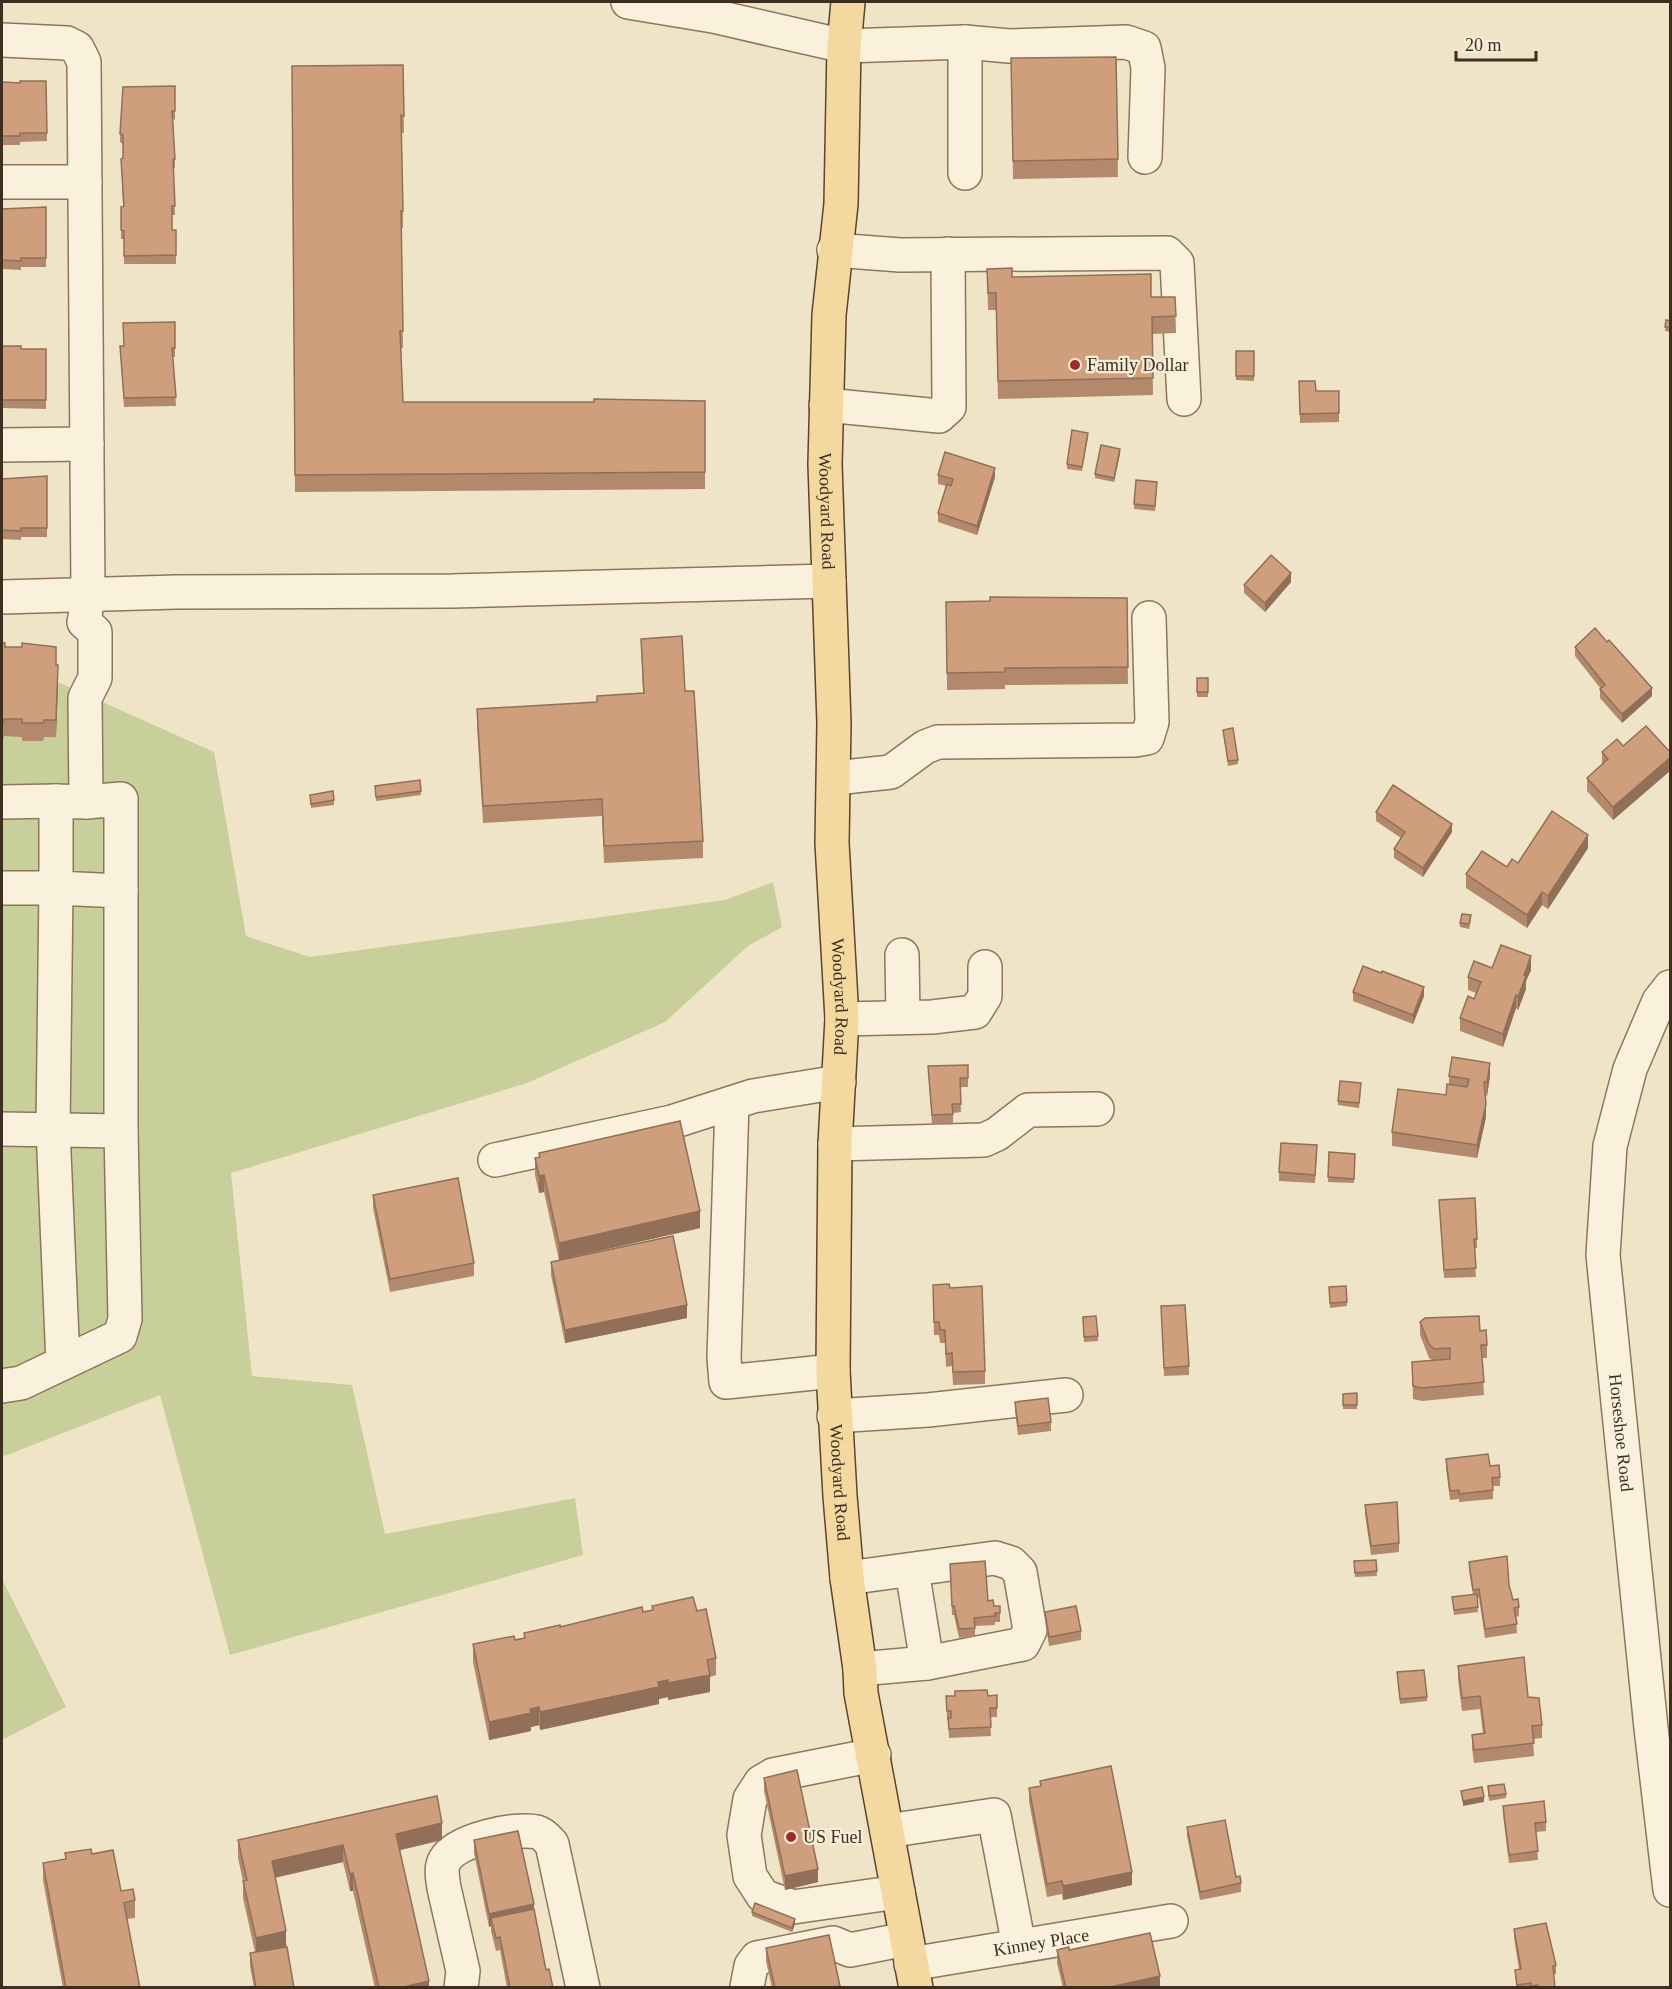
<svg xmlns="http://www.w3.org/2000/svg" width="1672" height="1989" font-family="'Times New Roman',serif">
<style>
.green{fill:#c9cf9b}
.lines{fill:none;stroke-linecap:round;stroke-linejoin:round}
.minor-casing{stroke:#8d765c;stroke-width:36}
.major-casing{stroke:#5b4430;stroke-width:36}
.minor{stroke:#faf1dc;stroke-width:33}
.major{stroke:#f3d9a0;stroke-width:33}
.wall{fill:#b2896c}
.shaded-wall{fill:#916f58}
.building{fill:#cf9f7d;stroke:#916f58;stroke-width:1.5}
.poi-dot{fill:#9e2a2b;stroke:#f7eed8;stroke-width:2}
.labels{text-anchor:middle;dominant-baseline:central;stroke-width:4.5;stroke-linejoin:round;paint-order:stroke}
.poi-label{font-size:18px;fill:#3d2e20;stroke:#f7eed8;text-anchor:start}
.street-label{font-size:18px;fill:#3d2e20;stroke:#f7eed8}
</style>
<rect width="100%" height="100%" fill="#f0e4c8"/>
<g class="green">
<polygon points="2,657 214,752 246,936 310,957 725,900 773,882 782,927 748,946 665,1022 527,1083 231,1173 252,1376 352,1385 385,1534 575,1498 583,1555 230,1655 160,1395 2,1457"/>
<polygon points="2,1579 66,1707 2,1740"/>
</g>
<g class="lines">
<g class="minor-casing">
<g id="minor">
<polyline points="628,2 713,16 844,46 965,42 1009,46 1126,42 1144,48 1148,68 1145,157"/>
<polyline points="2,40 67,43 77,48 84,62 88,594 85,616"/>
<polyline points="965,42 965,173"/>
<polyline points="2,182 85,182"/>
<polyline points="834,250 900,255 1167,253 1177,263 1184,399"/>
<polyline points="826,405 939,416 949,407 948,254"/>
<polyline points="2,445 87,444"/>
<polyline points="2,597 176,592 452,591 829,581"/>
<polyline points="835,778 891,772 925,747 938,742 1135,740 1147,738 1152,722 1149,618"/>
<polyline points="2,802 56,801"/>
<polyline points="86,802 121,799 121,891"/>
<polyline points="2,888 56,888 53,1129 63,1363"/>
<polyline points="902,955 903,1017"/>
<path id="s1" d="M1670 987 1659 1001 1630 1069 1610 1146 1603 1255 1651 1728 1670 1890"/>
<polyline points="842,1019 932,1017 975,1012 985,996 985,967"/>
<polyline points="732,1103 724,1358 726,1382 833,1371"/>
<polyline points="2,1129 121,1131"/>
<polyline points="835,1144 984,1140 997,1134 1028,1110 1097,1109"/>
<polyline points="495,1160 672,1122 753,1096 839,1082"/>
<polyline points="2,1386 21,1383 120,1336 125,1319 121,1131 121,891 56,888 56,801 86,802 85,698 95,678 95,632 84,622"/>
<polyline points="834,1416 928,1410 1066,1395"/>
<polyline points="912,1570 927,1663"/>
<polyline points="847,1578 995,1558 1011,1563 1020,1572 1030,1630 1023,1644 927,1663 860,1669"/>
<polyline points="874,1755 773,1775 761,1782 750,1799 744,1835 750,1876 763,1896 793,1907 898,1892"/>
<polyline points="887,1831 994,1815 1019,1946"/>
<path id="s2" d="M911 1964 1171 1921"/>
<polyline points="747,1987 751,1966 757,1958 833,1943 850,1950 906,1939"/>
<path d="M461 1988 463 1971 444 1888C443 1880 440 1868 445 1860 456 1840 515 1827 537 1832 544 1834 547 1839 552 1844L583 1988"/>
</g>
</g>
<g class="major-casing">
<g id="major">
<path id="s3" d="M848 2 844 46 841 204 829 315 825 464 834 723 832 843 842 1019 835 1144 833 1371 840 1496 847 1578 860 1669 861 1693 916 1988"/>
</g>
</g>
<use href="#minor" class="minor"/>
<use href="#major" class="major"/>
</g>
<g class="wall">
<polygon points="1116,57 1118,177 1013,179 1011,58"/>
<polygon points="403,65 404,133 401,133 403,211 403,228 401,228 403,348 401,348 403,402 594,402 705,401 705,489 295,492 292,66"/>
<polygon points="46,81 47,141 20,142 20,145 2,145 2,82 20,83"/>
<polygon points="175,86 175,120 173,119 175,159 175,168 173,168 175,215 172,215 172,230 176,230 176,264 124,264 124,239 121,239 121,207 123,206 121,159 123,158 123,144 120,142 120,134"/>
<polygon points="46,207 46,267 21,267 21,270 2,269 2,209"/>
<polygon points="987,269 1012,277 1151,297 1175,297 1176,333 1152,334 1153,395 998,399 996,310 988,310"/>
<polygon points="1666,320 1671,321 1671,332 1665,331"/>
<polygon points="175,322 175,357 173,357 176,406 124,407 120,346 123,346"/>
<polygon points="2,346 21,349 46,349 46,409 2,408"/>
<polygon points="1236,351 1254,351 1254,381 1236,380"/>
<polygon points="1299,381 1316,391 1339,413 1339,422 1300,423"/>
<polygon points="1088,437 1082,471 1067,469 1067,464"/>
<polygon points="1120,453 1114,482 1095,478 1095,474"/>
<polygon points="938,475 995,477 977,535 938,522 938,513 946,486 938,484"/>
<polygon points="47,476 47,537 21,537 21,540 2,539 2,479"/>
<polygon points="1157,487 1155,511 1134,509 1134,504"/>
<polygon points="1291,582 1265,612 1244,593 1244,585"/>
<polygon points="1127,598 1128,684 1005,685 1005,689 947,690 946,602"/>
<polygon points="641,639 685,691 703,841 703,858 604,863 602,816 483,823 477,726 477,709 597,702 643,693"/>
<polygon points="2,642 5,647 56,665 58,682 56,737 44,737 43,741 22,741 22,737 4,736 3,741 2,741"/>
<polygon points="1575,647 1652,696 1622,723 1600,698 1600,689 1601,689 1575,656"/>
<rect x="1197" y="678" width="11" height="19"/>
<polygon points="1223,730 1238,760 1238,764 1228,766"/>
<polygon points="1623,746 1671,753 1671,770 1613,820 1587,791 1587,778 1602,765 1602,752"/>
<polygon points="420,780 421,795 376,801 375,786"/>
<polygon points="310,795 334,800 334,805 311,808"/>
<polygon points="1376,812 1452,832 1423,877 1394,858 1394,849 1401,838 1376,821"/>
<polygon points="1588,848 1548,909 1542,905 1527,928 1466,888 1466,874 1507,867 1518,863"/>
<polygon points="1471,920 1469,929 1460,927 1460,923"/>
<polygon points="1492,968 1531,970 1526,981 1526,989 1518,1010 1516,1008 1503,1047 1460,1031 1460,1018 1474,999 1476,993 1468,990 1468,977"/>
<polygon points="1381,973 1424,996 1413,1024 1353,1001 1353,992"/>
<polygon points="968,1065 968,1087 960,1087 961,1112 953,1113 953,1123 932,1124 928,1066"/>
<polygon points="1449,1076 1490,1076 1487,1096 1485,1095 1486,1117 1477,1158 1392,1146 1392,1132 1446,1095 1449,1084"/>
<polygon points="1361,1088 1359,1108 1338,1105 1338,1101"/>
<polygon points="1329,1152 1355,1154 1354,1183 1328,1182"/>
<polygon points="539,1153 700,1228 571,1257 687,1318 565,1343 551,1275 551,1262 559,1260 544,1192 539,1193 535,1175 535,1158 539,1157"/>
<polygon points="1317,1154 1315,1183 1279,1181 1279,1172"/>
<polygon points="373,1195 474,1263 474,1276 390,1292 373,1208"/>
<polygon points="1439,1200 1477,1239 1477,1248 1474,1248 1476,1277 1444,1278"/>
<polygon points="1346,1286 1347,1306 1330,1308 1329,1287"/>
<polygon points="950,1288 985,1371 985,1384 953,1385 952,1366 946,1367 945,1343 940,1343 939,1335 934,1335 933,1298"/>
<polygon points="1161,1306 1189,1366 1189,1375 1164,1376"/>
<polygon points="1083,1317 1098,1336 1098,1341 1084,1342"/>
<polygon points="1420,1322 1480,1331 1487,1345 1487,1358 1482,1358 1484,1395 1422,1401 1413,1399 1412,1362 1432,1360 1429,1358 1420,1335"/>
<polygon points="1357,1393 1357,1409 1343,1409 1343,1394"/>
<polygon points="1015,1402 1051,1422 1051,1431 1018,1435 1015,1411"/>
<polygon points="1446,1459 1490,1466 1500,1477 1500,1486 1493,1486 1493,1499 1459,1502 1459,1499 1450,1500 1446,1468"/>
<polygon points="1365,1505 1399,1543 1399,1552 1371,1555 1365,1514"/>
<polygon points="1376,1560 1377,1576 1355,1577 1354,1561"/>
<polygon points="1469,1562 1509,1585 1513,1600 1519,1607 1519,1616 1516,1617 1517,1633 1485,1638 1479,1598 1477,1598 1478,1612 1454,1615 1452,1597 1473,1595 1469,1571"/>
<polygon points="950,1564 1000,1613 1000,1622 995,1622 995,1625 975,1626 975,1637 959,1638 954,1615 952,1615"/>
<polygon points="652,1606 697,1611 716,1658 716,1675 710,1677 710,1692 668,1700 668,1697 659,1699 659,1704 540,1730 539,1725 531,1727 531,1731 489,1740 473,1662 473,1644 524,1638 524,1633 560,1627 652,1610"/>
<polygon points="1045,1612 1081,1631 1081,1640 1049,1646 1045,1621"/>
<polygon points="1458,1666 1528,1697 1542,1725 1542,1738 1533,1739 1534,1756 1474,1763 1472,1748 1472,1735 1483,1734 1480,1709 1462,1711 1458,1679"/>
<polygon points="1397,1672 1427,1697 1427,1701 1400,1704"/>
<polygon points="997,1695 997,1717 990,1717 991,1736 949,1738 948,1720 947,1720 946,1696"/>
<polygon points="764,1778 818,1882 785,1890 764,1791"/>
<polygon points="1040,1781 1132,1885 1063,1900 1062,1894 1047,1897 1029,1802 1029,1788 1040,1786"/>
<polygon points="1488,1786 1506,1794 1506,1798 1489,1801"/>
<polygon points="1503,1806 1546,1822 1546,1831 1536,1832 1538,1860 1509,1863 1503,1815"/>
<polygon points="1187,1827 1241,1883 1241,1892 1200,1900 1187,1836"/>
<polygon points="238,1840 442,1840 400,1850 429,1988 375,1988 353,1891 350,1891 343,1862 275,1878 294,1988 254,1988 250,1966 250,1953 255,1952 243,1898 243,1881 238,1858"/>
<polygon points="474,1840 534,1911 546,1970 553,1988 507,1988 500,1950 496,1951 491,1931 491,1926 489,1927 474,1853"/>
<polygon points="65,1853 92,1854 121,1891 135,1900 135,1918 127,1919 140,1988 63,1988 43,1880 43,1863 65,1859"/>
<polygon points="752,1912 795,1924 792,1932 752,1916"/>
<polygon points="1514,1929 1556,1965 1556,1974 1554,1974 1555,1988 1516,1988 1515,1970 1519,1969 1514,1938"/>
<polygon points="766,1948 840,1988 772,1988 766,1961"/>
<polygon points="1057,1950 1069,1950 1160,1988 1063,1988 1057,1963"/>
</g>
<g class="shaded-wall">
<polygon points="1120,449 1120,453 1114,482 1114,478"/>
<polygon points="995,468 995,477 977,535 977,526"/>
<polygon points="1291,573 1291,582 1265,612 1265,603"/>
<polygon points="58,665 58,682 56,737 56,720"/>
<polygon points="1652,688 1652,696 1622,723 1622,714"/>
<polygon points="1671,757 1671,770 1613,820 1613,807"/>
<polygon points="1452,824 1452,832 1423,877 1423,868"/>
<polygon points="1588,835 1588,848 1548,909 1548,896"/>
<polygon points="1542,892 1542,905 1527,928 1527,915"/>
<polygon points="1531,956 1531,970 1526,981 1526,989 1518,1010 1518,997 1524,975"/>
<polygon points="1424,987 1424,996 1413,1024 1413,1015"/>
<polygon points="1516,995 1516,1008 1503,1047 1503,1034"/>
<polygon points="1490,1063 1490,1076 1487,1096 1487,1082"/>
<polygon points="1486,1104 1486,1117 1477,1158 1477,1145"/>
<polygon points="544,1175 544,1192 539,1193 539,1176"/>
<polygon points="700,1211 700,1228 559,1260 559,1243"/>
<polygon points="687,1305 687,1318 565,1343 565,1330"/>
<polygon points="710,1675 710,1692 668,1700 668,1683"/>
<polygon points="668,1680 668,1697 659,1699 659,1704 540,1730 540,1712"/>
<polygon points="539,1707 539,1725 531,1727 531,1731 489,1740 489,1722"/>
<polygon points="1484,1797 1484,1802 1463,1806 1463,1801"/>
<polygon points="442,1823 442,1840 396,1851 396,1834"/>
<polygon points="343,1845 343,1862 272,1878 272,1861"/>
<polygon points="818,1869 818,1882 785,1890 785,1876"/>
<polygon points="1132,1872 1132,1885 1063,1900 1063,1886"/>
<polygon points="353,1873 353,1891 350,1891 350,1874"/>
<polygon points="534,1904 534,1917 491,1918 491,1926 489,1927 489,1914"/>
<polygon points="795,1919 795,1924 792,1932 792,1928"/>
<polygon points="286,1931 286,1948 256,1955 256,1938"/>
<polygon points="1160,1976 1160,1988 1106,1988"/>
<polygon points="429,1981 429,1988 399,1988"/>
</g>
<g class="building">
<polygon points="1116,57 1118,159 1013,161 1011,58"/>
<polygon points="403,65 404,116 401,115 403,211 401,211 403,331 400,331 403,402 594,402 594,399 705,401 705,472 295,475 292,66"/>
<polygon points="20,81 46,81 47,133 20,133 20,136 2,136 2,82 20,83"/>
<polygon points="175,86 175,111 172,111 175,159 173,159 175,206 172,206 172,230 176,230 176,255 124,256 124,231 121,230 121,207 124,206 121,159 123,158 123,135 120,134 123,87"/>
<polygon points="46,207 46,258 21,258 21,261 2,260 2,209"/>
<polygon points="1012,268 1012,277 1151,274 1151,297 1175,297 1176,316 1152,317 1153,378 998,381 996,293 988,293 987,269"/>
<polygon points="1666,320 1671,321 1671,327 1665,327"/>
<polygon points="175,322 175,348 172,348 176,397 124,398 120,346 124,346 123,323"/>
<polygon points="2,346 21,346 21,349 46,349 46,400 2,400"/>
<rect x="1236" y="351" width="18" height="25"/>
<polygon points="1299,381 1315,381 1316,391 1339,391 1339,413 1300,414"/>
<polygon points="1072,430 1088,433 1082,467 1067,464"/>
<polygon points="1101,445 1120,449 1114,478 1095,474"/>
<polygon points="945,452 995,468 977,526 938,513 947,484 951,486 953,479 938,475"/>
<polygon points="47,476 47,528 21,528 21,531 2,530 2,479"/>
<polygon points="1136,480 1157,482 1155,506 1134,504"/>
<polygon points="1271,555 1291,573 1265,603 1244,585"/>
<polygon points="990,597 1127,598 1128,667 1005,668 1005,672 947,673 946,602 990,601"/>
<polygon points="1595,628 1607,642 1609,640 1652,688 1622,714 1600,689 1605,685 1575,647"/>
<polygon points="682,636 685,691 694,691 703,841 604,846 602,799 483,806 477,709 597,702 597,696 644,693 641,639"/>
<polygon points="2,642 5,643 5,647 22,647 22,643 56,647 56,665 58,665 56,720 44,720 43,723 22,723 22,719 4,719 3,724 2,724"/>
<rect x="1197" y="678" width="11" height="14"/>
<polygon points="1646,726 1671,753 1671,757 1613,807 1587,778 1608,759 1602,752 1617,739 1623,746"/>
<polygon points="1233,728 1238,760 1228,761 1223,730"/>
<polygon points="420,780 421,791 376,797 375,786"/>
<polygon points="1393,785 1452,824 1423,868 1394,849 1405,832 1376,812"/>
<polygon points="333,791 334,800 311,804 310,795"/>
<polygon points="1552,811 1588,835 1548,896 1542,892 1527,915 1466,874 1482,851 1507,867 1512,859 1518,863"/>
<polygon points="1462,914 1471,915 1469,924 1460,923"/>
<polygon points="1501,945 1531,956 1524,975 1526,976 1518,997 1516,995 1503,1034 1460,1018 1468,996 1474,999 1481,982 1468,977 1474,961 1492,968"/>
<polygon points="1363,966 1381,973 1382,971 1424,987 1413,1015 1353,992"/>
<polygon points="1452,1057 1490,1063 1487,1082 1484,1082 1486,1104 1477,1145 1392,1132 1398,1089 1446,1095 1447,1084 1467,1087 1469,1079 1449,1076"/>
<polygon points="968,1065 968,1078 960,1078 961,1104 952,1104 953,1114 932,1115 928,1066"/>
<polygon points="1340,1081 1361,1083 1359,1103 1338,1101"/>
<polygon points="680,1121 700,1211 559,1243 544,1175 539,1176 535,1158 540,1157 539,1153"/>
<polygon points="1281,1143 1317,1145 1315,1175 1279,1172"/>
<polygon points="1329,1152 1355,1154 1354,1179 1328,1177"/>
<polygon points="458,1178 474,1263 390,1279 373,1195"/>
<polygon points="1475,1198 1477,1239 1474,1239 1476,1268 1444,1270 1439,1200"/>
<polygon points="673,1236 687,1305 565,1330 551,1262"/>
<polygon points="949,1284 950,1288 982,1286 985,1371 953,1372 952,1353 946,1354 945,1330 940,1330 939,1322 934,1322 933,1285"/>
<polygon points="1346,1286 1347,1302 1330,1303 1329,1287"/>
<polygon points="1185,1305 1189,1366 1164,1368 1161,1306"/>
<polygon points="1096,1316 1098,1336 1084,1337 1083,1317"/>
<polygon points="1479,1316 1480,1331 1486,1330 1487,1345 1481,1345 1484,1382 1422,1388 1413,1386 1412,1362 1450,1359 1450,1348 1434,1349 1429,1344 1420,1322 1425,1318"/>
<polygon points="1357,1393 1357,1405 1343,1405 1343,1394"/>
<polygon points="1048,1398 1051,1422 1018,1426 1015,1402"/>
<polygon points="1488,1454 1490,1466 1499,1465 1500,1477 1492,1478 1493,1490 1459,1494 1459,1490 1450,1491 1446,1459"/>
<polygon points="1397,1502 1399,1543 1371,1546 1365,1505"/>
<polygon points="1507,1556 1509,1585 1513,1600 1518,1599 1519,1607 1514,1608 1517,1624 1485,1629 1479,1589 1473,1590 1469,1562"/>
<polygon points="1376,1560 1377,1571 1355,1573 1354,1561"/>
<polygon points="985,1561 988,1601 993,1600 994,1606 1000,1606 1000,1613 995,1613 995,1616 974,1618 975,1628 959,1629 954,1606 952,1606 950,1564"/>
<polygon points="1477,1594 1478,1607 1454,1610 1452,1597"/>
<polygon points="693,1597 697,1611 706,1609 716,1658 707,1660 710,1675 668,1683 668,1680 658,1682 659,1687 540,1712 539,1707 530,1709 531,1713 489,1722 473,1644 514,1636 515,1640 525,1638 524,1633 560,1625 560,1627 642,1607 643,1612 653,1610 652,1606"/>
<polygon points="1076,1606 1081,1631 1049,1637 1045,1612"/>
<polygon points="1524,1657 1528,1697 1539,1698 1542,1725 1532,1726 1534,1743 1474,1750 1472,1735 1485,1733 1480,1696 1462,1698 1458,1666"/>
<polygon points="1424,1670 1427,1697 1400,1699 1397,1672"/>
<polygon points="987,1690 988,1696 997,1695 997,1708 990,1708 991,1727 949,1729 948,1718 951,1718 951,1711 947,1711 946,1696 955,1696 955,1691"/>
<polygon points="1111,1766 1132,1872 1063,1886 1062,1881 1047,1884 1029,1788 1041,1786 1040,1781"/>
<polygon points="797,1770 818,1869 785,1876 764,1778"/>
<polygon points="1504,1784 1506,1794 1489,1796 1488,1786"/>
<polygon points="1482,1787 1484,1797 1463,1801 1461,1791"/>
<polygon points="437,1796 442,1823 396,1834 429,1981 399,1988 379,1988 353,1873 350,1874 343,1845 272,1861 286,1931 256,1938 243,1881 247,1880 238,1840"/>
<polygon points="1544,1801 1546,1822 1535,1823 1538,1851 1509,1855 1503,1806"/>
<polygon points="1225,1820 1236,1877 1240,1876 1241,1883 1200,1892 1187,1827"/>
<polygon points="518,1831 534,1904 489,1914 474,1840"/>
<polygon points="91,1849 92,1854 113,1850 121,1891 133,1889 135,1900 124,1903 140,1988 66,1988 43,1863 66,1859 65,1853"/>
<polygon points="755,1903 795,1919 792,1928 752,1912"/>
<polygon points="534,1909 546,1970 549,1969 553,1988 510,1988 500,1937 496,1938 491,1918"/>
<polygon points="1546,1923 1556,1965 1553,1966 1555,1988 1538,1988 1538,1985 1531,1986 1531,1983 1517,1985 1515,1970 1521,1969 1514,1929"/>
<polygon points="1150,1933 1160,1976 1106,1988 1066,1988 1057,1950 1069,1947 1069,1950"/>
<polygon points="829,1935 840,1986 831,1988 775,1988 766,1948"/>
<polygon points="287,1947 294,1988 256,1988 250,1953"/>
</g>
<g class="poi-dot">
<circle cx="1075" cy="365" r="6"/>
<circle cx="791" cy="1837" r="6"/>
</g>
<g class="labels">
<g class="poi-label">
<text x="1087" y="365">Family Dollar</text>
<text x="803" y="1837">US Fuel</text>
</g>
<g class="street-label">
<text stroke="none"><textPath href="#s3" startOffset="510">Woodyard Road</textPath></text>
<text stroke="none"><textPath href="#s3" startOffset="996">Woodyard Road</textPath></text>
<text stroke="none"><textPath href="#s1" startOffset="459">Horseshoe Road</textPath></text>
<text stroke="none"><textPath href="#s3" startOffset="1482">Woodyard Road</textPath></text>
<text stroke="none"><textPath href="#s2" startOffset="132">Kinney Place</textPath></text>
</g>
</g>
<rect width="1672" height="1989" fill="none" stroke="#3d2e20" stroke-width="6"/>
<path d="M1456 51v9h80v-9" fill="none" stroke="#3d2e20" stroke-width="3"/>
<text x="1465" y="51" font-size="18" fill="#3d2e20" stroke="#f7eed8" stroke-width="4.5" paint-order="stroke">20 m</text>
</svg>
